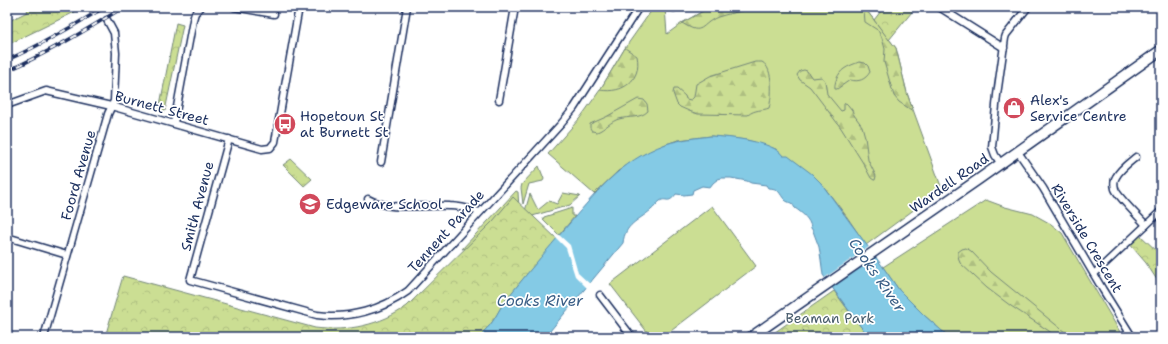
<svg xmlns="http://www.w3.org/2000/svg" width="1168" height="344" font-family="'Shantell Sans',sans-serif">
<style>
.green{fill:#cbde93;stroke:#738678}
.forest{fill:url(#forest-firs);stroke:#738678}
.park{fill:url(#park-crowns);stroke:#738678}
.water{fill:#84cae5;stroke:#5a8caf}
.pier{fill:#fff}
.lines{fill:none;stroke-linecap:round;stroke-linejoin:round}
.street-casing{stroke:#1b2f5e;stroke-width:9}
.secondary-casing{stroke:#1b2f5e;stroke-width:12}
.street{stroke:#fff;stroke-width:6}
.secondary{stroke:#fff;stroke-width:9}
.rail-casing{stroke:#1b2f5e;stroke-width:3.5}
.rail{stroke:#fff;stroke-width:2;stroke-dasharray:6;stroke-linecap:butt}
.labels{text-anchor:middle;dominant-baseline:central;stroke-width:3.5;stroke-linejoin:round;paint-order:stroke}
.poi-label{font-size:14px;fill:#1b2f5e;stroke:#fff;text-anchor:start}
.street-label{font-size:14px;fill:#1b2f5e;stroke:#fff}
.park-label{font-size:14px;fill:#475b6b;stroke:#fff}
.water-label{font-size:15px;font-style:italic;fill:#3a5e86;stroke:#fff}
</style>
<defs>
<pattern id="forest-firs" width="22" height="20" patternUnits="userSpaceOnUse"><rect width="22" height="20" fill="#cbde93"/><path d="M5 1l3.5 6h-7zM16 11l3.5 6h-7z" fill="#aebf81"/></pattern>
<pattern id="park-crowns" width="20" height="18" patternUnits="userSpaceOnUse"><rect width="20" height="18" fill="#cbde93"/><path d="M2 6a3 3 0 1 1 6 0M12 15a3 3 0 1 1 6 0" fill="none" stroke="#aebf81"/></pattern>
</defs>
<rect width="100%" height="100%" fill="#fff"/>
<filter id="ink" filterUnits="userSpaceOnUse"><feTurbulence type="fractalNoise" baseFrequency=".025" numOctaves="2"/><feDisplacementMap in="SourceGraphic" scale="8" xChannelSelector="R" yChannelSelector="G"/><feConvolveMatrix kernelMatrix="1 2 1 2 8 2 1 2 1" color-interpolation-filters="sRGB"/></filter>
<g filter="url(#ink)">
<g class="green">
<polygon points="654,7 665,7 667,34 682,23 710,7 855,7 867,11 896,48 907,93 942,189 866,245 847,217 821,183 783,156 776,149 747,140 711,136 678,140 666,144 645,154 618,171 594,194 548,154 580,118 600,90 625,48"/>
<polygon points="539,166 544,179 543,181 529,184 523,204 521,188 522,184"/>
<polygon points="516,191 518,192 519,209 493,242 462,249"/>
<polygon points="563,193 580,196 570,205 529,217 525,211 530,194 538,210 549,201 557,204"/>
<polygon points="986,200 1005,207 1033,214 1051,224 1062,233 1123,337 949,337 925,316 899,290 883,267"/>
<polygon points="712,206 756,266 663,337 651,337 610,284"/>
<polygon points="572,208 572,216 575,216 559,235 543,219 544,217"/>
</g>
<g class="forest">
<path d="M710 7H748L746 10C737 12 727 14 718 17 700 24 704 37 682 23Z"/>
<polygon points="864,10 867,11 896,48 907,93 913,111 899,102 894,96 884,62 885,49 882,38 879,31 865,22"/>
<path d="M625 48 637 56C642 80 623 94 600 90Z"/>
<path d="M755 62C757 62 760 62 762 62 774 68 772 98 769 108 762 111 755 109 748 115L698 114 689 111 680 107 677 104 673 93 674 89H677L685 96 686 99 691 100 694 97 696 84 710 76Z"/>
<path d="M859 62 865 63 868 66 870 72C865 80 859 82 850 80L837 89H835C834 83 838 73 844 69 848 66 854 64 859 62Z"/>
<polygon points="804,70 807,71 812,78 822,77 825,81 827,94 841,111 844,110 844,104 846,103 848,105 852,110 854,115 862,126 865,137 868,160 876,176 875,180 874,180 871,178 863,163 841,128 810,87 800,80 797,75 800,71"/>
<path d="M638 99 644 100 647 104 648 111C640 119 629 116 619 119 611 121 605 129 597 132L592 131 590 128V124L606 117Z"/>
<polygon points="966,248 971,251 991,272 1071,337 1054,337 1049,331 1011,306 987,288 960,263 958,256 958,252 962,249"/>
</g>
<g class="park">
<polygon points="28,7 85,7 7,45 7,22 27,12"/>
<polygon points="884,7 916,7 889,40 874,20"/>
<polygon points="176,23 183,25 165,111 159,110"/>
<polygon points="291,159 312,179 304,186 283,165"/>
<path d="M513 197 557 239C540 259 522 280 505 301 498 311 494 323 484 331L482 337H105L123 276 315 328C347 332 381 325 407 306L493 221Z"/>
<polygon points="1138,233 1161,255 1161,286 1146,263 1128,242"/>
<polygon points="834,291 861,327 871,337 768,337"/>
</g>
<path class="water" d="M711 136C728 137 774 141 783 156H788L812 174 821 183 883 267 899 290 925 316 949 337H871L861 327 823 275 821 260 819 247 813 231 811 228C810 219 802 213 795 208 794 207 793 204 791 203 789 202 787 202 785 200 779 194 780 188 768 188L766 185 751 183 747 181 731 178H722L718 179 713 183 710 187 702 186 693 190 692 194 684 195 676 194C668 205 667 197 660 201 657 203 654 208 651 210 638 221 625 224 623 243L545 337H482L484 331C493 324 497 313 503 304 508 297 513 291 518 285 533 266 548 249 563 231 595 194 619 161 666 144 681 139 696 138 711 136Z"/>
<g class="pier">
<polygon points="558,234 570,245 578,273 591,285 588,289 575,276 566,248 555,237"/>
<polygon points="870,246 877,256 830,289 823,279"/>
</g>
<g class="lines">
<g class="street-casing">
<g id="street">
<polyline points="234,7 274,14"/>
<polyline points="674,7 674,8"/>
<polyline points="939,7 1004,48"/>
<polyline points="499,100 515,7"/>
<polyline points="7,105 46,91 111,106 262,149 270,148 275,142 299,7"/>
<polyline points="174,123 193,20 195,13 201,7"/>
<path d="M229 139 190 280 317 315C349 319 382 310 408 291L561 124 574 108 639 7"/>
<polyline points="1018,152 1043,188 1103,290 1131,335 1135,337"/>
<path d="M1136 157C1130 162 1120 169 1116 177 1114 180 1114 185 1115 189 1118 197 1139 217 1146 225"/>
<polyline points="381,162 407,7"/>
<polyline points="1001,164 995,155 992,147 997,95 1005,38 1006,35 1028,7"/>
<path d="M368 199C391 212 424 204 450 206 460 206 470 209 480 212"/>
<polyline points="7,237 67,255"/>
<polyline points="1094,274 1161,211"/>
<polyline points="600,295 632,337"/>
<polyline points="44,337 108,114 114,101 116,53 114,33 107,20"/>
</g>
</g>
<g class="secondary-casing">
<polyline id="secondary" points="751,337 979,179 1161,50"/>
</g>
<use href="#street" class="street"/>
<use href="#secondary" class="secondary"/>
<g class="rail-casing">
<g id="rail">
<path d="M7 60C41 45 73 26 105 7"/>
<path d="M7 71C48 53 86 30 124 7"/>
</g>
</g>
<use href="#rail" class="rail"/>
</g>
</g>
<defs>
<g id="shop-disc" transform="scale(1.15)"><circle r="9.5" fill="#d1495b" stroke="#fff"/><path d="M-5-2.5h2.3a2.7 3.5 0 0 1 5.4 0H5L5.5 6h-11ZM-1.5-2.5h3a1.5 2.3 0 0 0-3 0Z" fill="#fff"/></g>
<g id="bus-disc" transform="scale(1.15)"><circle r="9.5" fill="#d1495b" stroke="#fff"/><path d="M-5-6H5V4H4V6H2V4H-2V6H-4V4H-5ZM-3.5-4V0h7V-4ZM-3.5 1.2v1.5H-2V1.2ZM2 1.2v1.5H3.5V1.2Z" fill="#fff"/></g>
<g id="school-disc" transform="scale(1.15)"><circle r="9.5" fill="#d1495b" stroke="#fff"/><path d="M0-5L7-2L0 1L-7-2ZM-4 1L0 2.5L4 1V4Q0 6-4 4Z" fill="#fff"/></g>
</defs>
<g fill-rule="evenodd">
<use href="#shop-disc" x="1014" y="108"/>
<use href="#bus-disc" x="285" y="124"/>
<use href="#school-disc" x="310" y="204"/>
</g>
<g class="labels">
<g class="poi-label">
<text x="1030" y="100">Alex's<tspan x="1030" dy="16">Service Centre</tspan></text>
<text x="300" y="116">Hopetoun St<tspan x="300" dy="16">at Burnett St</tspan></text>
<text x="326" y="204">Edgeware School</text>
</g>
<g class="street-label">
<text transform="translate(162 108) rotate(15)">Burnett Street</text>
<text transform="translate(78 175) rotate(-74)">Foord Avenue</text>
<text transform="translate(949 183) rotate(-35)">Wardell Road</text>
<text transform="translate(197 206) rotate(-75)">Smith Avenue</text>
<text transform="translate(446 231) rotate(-48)">Tennent Parade</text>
<text transform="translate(1087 238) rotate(59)">Riverside Crescent</text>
</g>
<g class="park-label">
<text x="830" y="318">Beaman Park</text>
</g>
<g class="water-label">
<text transform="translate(877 275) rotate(55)">Cooks River</text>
<text x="540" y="301">Cooks River</text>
</g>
</g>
<rect width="1168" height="344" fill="none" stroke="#fff" stroke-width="24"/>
<rect x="12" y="12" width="1144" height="320" fill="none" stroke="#1b2f5e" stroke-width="1.5" filter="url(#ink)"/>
</svg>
